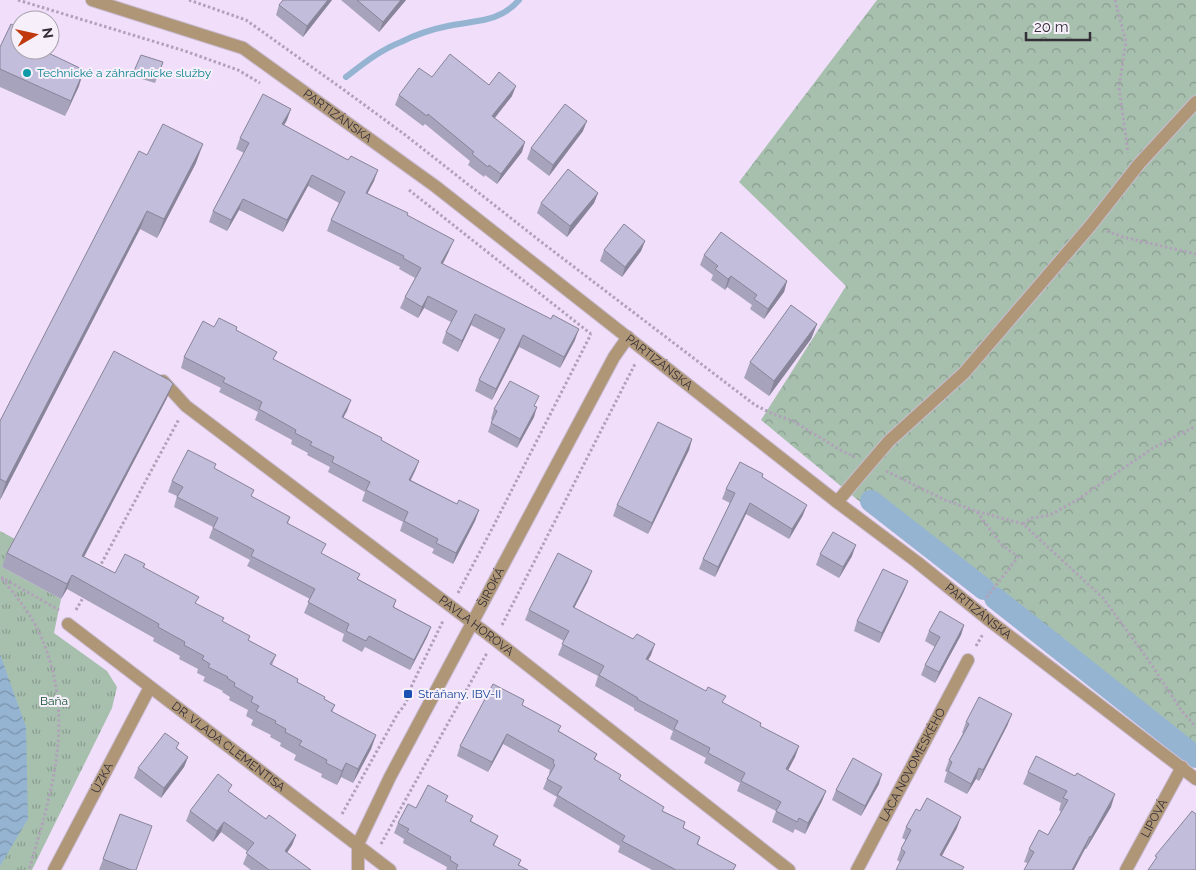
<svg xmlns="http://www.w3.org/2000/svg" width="1196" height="870" font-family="Raleway,sans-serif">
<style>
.forest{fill:url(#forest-crowns)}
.park{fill:url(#park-tufts)}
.water{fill:url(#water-waves)}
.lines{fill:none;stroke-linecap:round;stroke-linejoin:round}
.stream{stroke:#95b4d2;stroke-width:6}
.canal{stroke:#95b4d2;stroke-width:22}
.minor-casing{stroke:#cabbd3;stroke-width:14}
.path{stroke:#b0a2b8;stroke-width:3;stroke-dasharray:2.5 2.5;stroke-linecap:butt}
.minor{stroke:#ae9677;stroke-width:12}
.wall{fill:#a7a3bc}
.shaded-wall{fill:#888499}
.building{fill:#c2bddb;stroke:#888499}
.culture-dot{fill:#0f9aa8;stroke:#f7f0fb;stroke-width:2}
.transit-dot{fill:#1a4fb4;stroke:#f7f0fb;stroke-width:2}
.labels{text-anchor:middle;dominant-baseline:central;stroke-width:4;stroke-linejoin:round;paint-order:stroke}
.culture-label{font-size:12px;fill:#0d838f;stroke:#f7f0fb;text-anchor:start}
.street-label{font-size:12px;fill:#342e38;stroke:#f7f0fb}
.transit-label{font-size:12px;fill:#164399;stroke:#f7f0fb;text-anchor:start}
.park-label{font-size:12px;fill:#11502d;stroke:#f7f0fb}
</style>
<defs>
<pattern id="forest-crowns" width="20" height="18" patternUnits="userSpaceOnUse" patternTransform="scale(1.25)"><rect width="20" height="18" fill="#a7c0ae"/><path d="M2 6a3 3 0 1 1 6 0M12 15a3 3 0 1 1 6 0" fill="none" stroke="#899c8f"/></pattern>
<pattern id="park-tufts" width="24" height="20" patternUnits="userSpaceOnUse" patternTransform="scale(1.25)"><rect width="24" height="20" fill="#a7c0ae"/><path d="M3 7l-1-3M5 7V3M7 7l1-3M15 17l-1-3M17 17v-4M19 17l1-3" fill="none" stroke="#899c8f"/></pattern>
<pattern id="water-waves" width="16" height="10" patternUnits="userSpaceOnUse" patternTransform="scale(1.25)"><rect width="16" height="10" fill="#95b4d2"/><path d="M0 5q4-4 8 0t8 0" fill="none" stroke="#7a93ab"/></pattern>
</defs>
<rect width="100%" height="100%" fill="#f0defa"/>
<polygon class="forest" points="877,0 1196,0 1196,761 1193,762 854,497 761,420 846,286 739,182"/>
<polygon class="park" points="0,531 17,540 2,567 61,599 54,633 107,671 117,687 112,708 32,870 0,870"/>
<polygon class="water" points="0,654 26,727 28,819 0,866"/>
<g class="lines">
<path class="stream" d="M346 77C363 64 380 50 401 42 415 35 433 29 448 26 475 20 499 23 519 0"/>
<g class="canal">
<polyline points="871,501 984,589"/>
<polyline points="995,598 1196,757"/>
</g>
<g class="minor-casing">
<g id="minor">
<path id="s1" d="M92 0 243 48 435 186 837 502 917 562 990 621 1196 779"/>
<path id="s2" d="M163 381 186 406 494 639 789 870"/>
<polyline points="837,502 889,441 964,373 1091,225 1139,164 1196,102"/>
<path id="s3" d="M68 624 390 870"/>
<path id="s4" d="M54 870 150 687"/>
<path id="s5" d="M358 870V844L390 777 614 357 628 337"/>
<path id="s6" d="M857 870 968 660"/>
<path id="s7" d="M1126 870 1182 767"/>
</g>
</g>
<g class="path">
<polyline points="18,0 185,51 238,70 260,83"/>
<polyline points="189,0 246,20 344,90 404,134 540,241 755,405 773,414 793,421 842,451 855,457"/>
<polyline points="1115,0 1126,42 1119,87 1128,153"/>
<polyline points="409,190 591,334"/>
<polyline points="1107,231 1123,237 1196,254"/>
<polyline points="886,471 945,500 976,511 1023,524 1103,598 1149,661 1181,710 1196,727"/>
<polyline points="977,512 1001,544 1018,557 986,598"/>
<polyline points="1023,524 1031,518 1046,516 1052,514 1077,500 1153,448 1196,426"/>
<polyline points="99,568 179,419"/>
<polyline points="1,577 59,610"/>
<path d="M2 579C15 594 31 615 39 632 77 716 53 787 29 870"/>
<polyline points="458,593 493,527 591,334"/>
<polyline points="76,610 84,596"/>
<polyline points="502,625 635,364"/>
<polyline points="976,646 983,634"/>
<path d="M342 814 398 713C406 705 409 696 412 685L443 621"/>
<polyline points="381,844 487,653"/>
</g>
<use href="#minor" class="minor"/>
</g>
<g class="wall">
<polygon points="283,0 332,0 303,37 276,15 279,5"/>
<polygon points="341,0 406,0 379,32"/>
<polygon points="0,47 20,50 79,86 65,116 0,87"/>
<polygon points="141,55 163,62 155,83 132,76"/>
<polygon points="432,77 489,85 512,96 495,118 522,152 497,184 485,175 484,177 468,165 470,161 425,124 423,126 395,105 399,95"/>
<polygon points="287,120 284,125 374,181 367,193 407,215 449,251 443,264 575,340 560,368 519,347 492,400 475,391 479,380 500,340 471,325 458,352 442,343 446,332 451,322 424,308 418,318 400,308 405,297 415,278 399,269 400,267 327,231 331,220 339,203 308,186 283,232 239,210 227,231 209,222 213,211 244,153 236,149 240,138"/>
<polygon points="583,131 549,176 527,159 531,148"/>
<polygon points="147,155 196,163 157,238 140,229 0,500 0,421"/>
<polygon points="598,193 594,203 567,237 537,213 541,203"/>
<polygon points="645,241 641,251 622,277 600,261 604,250"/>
<polygon points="704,255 787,281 784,292 764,319 750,309 752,305 727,287 725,290 711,280 713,275 700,265"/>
<polygon points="817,324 811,339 769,396 744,378 750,362"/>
<polygon points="214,327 236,330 274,360 351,400 343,418 381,440 419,461 415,471 411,480 457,504 479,510 475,521 453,564 432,553 434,549 400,531 403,522 362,501 365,492 328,472 330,467 307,455 308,453 291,444 292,440 255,420 258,412 219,392 221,388 181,368 184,357"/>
<polygon points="167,398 84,557 115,573 145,564 144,568 248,640 276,655 272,665 298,679 297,682 324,699 335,705 332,712 376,735 371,749 353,783 341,777 337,785 321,777 322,774 294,760 296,755 280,746 281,743 270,737 271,735 251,725 253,720 246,716 248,710 229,700 230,697 222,692 223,691 203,681 205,677 197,673 198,669 179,659 180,656 153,641 154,638 67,589 61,599 2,567 7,553"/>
<polygon points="536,406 534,417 517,448 488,432 492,420 491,419 494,409"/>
<polygon points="692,439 689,450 648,534 613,516 617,505"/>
<polygon points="214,469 252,497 290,517 288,523 322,554 358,579 396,600 394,607 431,627 427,637 410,670 365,647 362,652 342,641 344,634 304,613 310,599 247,566 250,560 209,538 213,527 174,507 177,496 168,492 172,481"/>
<polygon points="762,477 803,515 789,539 746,514 715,577 699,569 703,559 730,503 722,499 726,489"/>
<polygon points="820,554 852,556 839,578 816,565"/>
<polygon points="588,581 574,608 651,655 648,660 723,703 760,726 799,746 795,757 788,770 826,791 822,801 805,834 795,829 793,833 772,822 776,811 737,791 740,783 704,763 706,758 670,739 673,731 634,710 634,708 595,686 598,676 558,655 564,641 525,620 529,610"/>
<polygon points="908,581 904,591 879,643 854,631 857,621"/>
<polygon points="964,625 961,635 935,683 921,675 925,665 935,647 925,641 929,631"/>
<polygon points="522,705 559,731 597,754 595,759 620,780 663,811 685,822 683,828 700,837 698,844 736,865 734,870 652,870 618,852 620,846 553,806 557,797 543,789 547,779 550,774 549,773 550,770 503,744 488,772 457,756 460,746"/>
<polygon points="966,722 1008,724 979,781 976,779 967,794 944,782 947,772 945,771 949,760 963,733 962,733"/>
<polygon points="177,748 188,757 184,767 161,798 134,778 138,768"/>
<polygon points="1028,772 1111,807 1086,849 1085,849 1027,863 1024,862 1029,849 1048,835 1061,812 1059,810 1061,803 1023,784"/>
<polygon points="879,784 861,816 832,800 836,790"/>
<polygon points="230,792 266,819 296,835 292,845 287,853 311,870 251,870 243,864 248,852 221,832 213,842 186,821 190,811"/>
<polygon points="448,796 445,802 473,816 471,821 498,836 494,846 521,860 519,865 528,870 446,870 447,867 403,843 404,839 394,833 398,823 416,808"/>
<polygon points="120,814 136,870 99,870"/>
<polygon points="906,827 957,828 942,855 900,862 897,860 901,849 906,840 902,838"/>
</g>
<g class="shaded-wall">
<polygon points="328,0 332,0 303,37 307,26"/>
<polygon points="401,0 406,0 379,32 383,22"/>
<polygon points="84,70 79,86 65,116 71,101"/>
<polygon points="516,86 512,96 488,126 492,116"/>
<polygon points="291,109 287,120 278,135 282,124"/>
<polygon points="587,121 583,131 549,176 553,165"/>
<polygon points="525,142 522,152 497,184 501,174"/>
<polygon points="203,144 196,163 157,238 164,219"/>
<polygon points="378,170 374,181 362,204 366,193"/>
<polygon points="312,175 308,186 283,232 287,220"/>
<polygon points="598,193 594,203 567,237 570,226"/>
<polygon points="243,199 239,210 227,231 231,220"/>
<polygon points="147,211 140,229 0,500 6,482"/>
<polygon points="454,240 449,251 437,274 441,263"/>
<polygon points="645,241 641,251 622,277 625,267"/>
<polygon points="731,276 727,287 725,290 728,279"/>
<polygon points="787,281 784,292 764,319 768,309"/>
<polygon points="428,296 424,308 418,318 422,307"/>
<polygon points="475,314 471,325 458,352 462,341"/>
<polygon points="817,324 811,339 769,396 774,381"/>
<polygon points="579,329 575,340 560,368 564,357"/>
<polygon points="523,335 519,347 492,400 496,389"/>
<polygon points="173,384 167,398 77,570 82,556"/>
<polygon points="351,400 347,411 338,427 342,417"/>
<polygon points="537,407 534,417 517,448 520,439"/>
<polygon points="692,439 689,450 648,534 652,523"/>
<polygon points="419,461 415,471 405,490 409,480"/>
<polygon points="750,503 746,514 715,577 718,567"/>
<polygon points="807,505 803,515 789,539 792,529"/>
<polygon points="479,510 475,521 453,564 456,553"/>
<polygon points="856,545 852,556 839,578 843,567"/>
<polygon points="592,571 588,581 569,618 573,607"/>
<polygon points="72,575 67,589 61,599 67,584"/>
<polygon points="908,581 904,591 879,643 882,633"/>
<polygon points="964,625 961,635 935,683 939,672"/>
<polygon points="431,627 427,637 410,670 414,660"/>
<polygon points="655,644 651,655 642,670 646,659"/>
<polygon points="1012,714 1008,724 979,781 983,770"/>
<polygon points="507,734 503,744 488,772 492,762"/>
<polygon points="376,735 371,749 353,783 358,769"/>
<polygon points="799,746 795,757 783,780 786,769"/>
<polygon points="188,757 184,767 161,798 164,788"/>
<polygon points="346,763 341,777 337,785 342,771"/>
<polygon points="979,768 976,779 967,794 971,784"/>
<polygon points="882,774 879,784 861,816 865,806"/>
<polygon points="826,791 822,801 805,834 808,823"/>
<polygon points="1115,794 1111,807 1086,849 1091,837"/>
<polygon points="961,817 957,828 937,865 940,855"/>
<polygon points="224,822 221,832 213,842 217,831"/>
<polygon points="296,835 292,845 281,861 285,851"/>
<polygon points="1090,836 1085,849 1074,870 1072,870"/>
</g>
<g class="building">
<polygon points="283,0 328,0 307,26 279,5"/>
<polygon points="357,0 401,0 383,22"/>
<polygon points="11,24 20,28 20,50 42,50 84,70 71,101 0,69 0,47"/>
<polygon points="450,54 489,85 499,72 516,86 492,116 525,142 501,174 489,165 488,167 472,154 474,152 428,114 427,116 399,95 419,68 432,77"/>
<polygon points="141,55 163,62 157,78 134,71"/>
<polygon points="263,94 291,109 282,124 348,160 351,156 378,170 366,193 408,213 407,215 454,240 441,263 551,319 553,315 579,329 564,357 523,335 496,389 479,380 505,329 475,314 462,341 446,332 457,311 428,296 422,307 405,297 421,268 403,258 404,256 331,220 345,192 312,175 287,220 243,199 231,220 213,211 249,143 240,138"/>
<polygon points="565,104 587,121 553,165 531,148"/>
<polygon points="163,124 203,144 164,219 147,211 6,482 0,479 0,421 139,151 147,155"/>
<polygon points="568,169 598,193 570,226 541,203"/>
<polygon points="624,224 645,241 625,267 604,250"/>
<polygon points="721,232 787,281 768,309 754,299 757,295 731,276 728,279 715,269 718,266 704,255"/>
<polygon points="791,305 817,324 774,381 750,362"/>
<polygon points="219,318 237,327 236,330 277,352 273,359 351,400 342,417 382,438 381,440 419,461 409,480 457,504 459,500 479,510 456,553 436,543 438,539 404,521 408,512 366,490 370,482 332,462 334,457 310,445 312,442 295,433 296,430 259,409 262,402 223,382 225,378 184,357 203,321 214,327"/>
<polygon points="114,351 169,380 173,384 82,556 115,573 125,554 145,564 143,567 199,597 195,603 224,618 222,621 250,636 248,640 276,655 270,664 298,679 297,682 325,697 324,699 335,705 331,711 376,735 358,769 346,763 342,771 326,763 327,760 299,745 302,741 285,732 286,729 275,723 276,721 256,711 259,706 251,702 253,697 234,686 235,683 227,678 228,677 208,667 210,664 202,659 204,656 184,645 185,642 158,627 159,624 72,575 67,584 7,553"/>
<polygon points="510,381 539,396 534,406 537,407 520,439 491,423 497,411 494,409"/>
<polygon points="658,422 692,439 652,523 617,505"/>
<polygon points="188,450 216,464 214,468 254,490 251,496 290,517 287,523 326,544 321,553 360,574 357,579 396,600 393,607 431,627 414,660 369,636 366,641 346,631 349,624 308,602 315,589 251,556 254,550 213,528 218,518 177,497 183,487 172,481"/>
<polygon points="740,462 763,474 762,477 807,505 792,529 750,503 718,567 703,559 735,493 726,489"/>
<polygon points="833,532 856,545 843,567 820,554"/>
<polygon points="558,553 592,571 573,607 633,639 637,634 655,644 646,659 706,691 708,687 726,696 722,702 761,723 760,726 799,746 786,769 826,791 808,823 799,818 797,822 776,811 781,802 741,781 745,773 708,753 710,748 674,729 678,721 637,699 638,698 599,675 604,666 562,644 569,631 529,610"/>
<polygon points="883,569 908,581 882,633 857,621"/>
<polygon points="940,611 964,625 939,672 925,665 940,637 929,631"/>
<polygon points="493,684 524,700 522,705 561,726 558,731 597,754 594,759 621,775 619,779 664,807 662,811 685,822 683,828 700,837 697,844 736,865 733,870 734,870 676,870 622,841 625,836 557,795 562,787 547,779 555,765 553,763 554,760 507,734 492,762 460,746"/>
<polygon points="979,697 1012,714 983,770 979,768 971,784 948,771 952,762 949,760 969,724 966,722"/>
<polygon points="165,733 179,743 176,748 188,757 164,788 138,768"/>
<polygon points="1036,756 1075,776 1077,773 1115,794 1091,837 1090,836 1072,870 1024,870 1034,852 1029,849 1039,830 1048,835 1068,800 1063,798 1067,791 1028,772"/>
<polygon points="853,758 882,774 865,806 836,790"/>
<polygon points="218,774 232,785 228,791 266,819 269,815 296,835 285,851 311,870 269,870 246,853 254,843 224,822 217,831 190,811"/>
<polygon points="428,785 448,796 445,801 473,816 470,821 498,836 493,845 521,860 518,865 528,870 457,870 456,869 458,865 450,860 451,857 407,832 409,829 398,823 408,804 416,808"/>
<polygon points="927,798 961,817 940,855 964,867 962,870 896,870 905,852 901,849 911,830 906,827 916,809 920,811"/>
<polygon points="1192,811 1196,814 1196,870 1148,870 1157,857 1155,856"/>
<polygon points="120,814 152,826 136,870 131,870 103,859"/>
</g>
<circle class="culture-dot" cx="27" cy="73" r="5"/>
<rect class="transit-dot" x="403" y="689" width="10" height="10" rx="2.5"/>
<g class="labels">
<g class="culture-label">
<text x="37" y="73">Technické a záhradnícke služby</text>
</g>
<g class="street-label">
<text stroke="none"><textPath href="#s1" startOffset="275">PARTIZÁNSKA</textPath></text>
<text stroke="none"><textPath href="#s1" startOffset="680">PARTIZÁNSKA</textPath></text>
<text stroke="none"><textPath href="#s5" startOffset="315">ŠIROKÁ</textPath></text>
<text stroke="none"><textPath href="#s1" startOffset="1085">PARTIZÁNSKA</textPath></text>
<text stroke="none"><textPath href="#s2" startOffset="398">PAVLA HOROVA</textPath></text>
<text stroke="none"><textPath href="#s3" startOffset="202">DR. VLADA CLEMENTISA</textPath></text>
<text stroke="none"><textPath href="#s6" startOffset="119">LACA NOVOMESKÉHO</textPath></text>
<text stroke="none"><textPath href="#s4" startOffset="104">ÚZKA</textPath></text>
<text stroke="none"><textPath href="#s7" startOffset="59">LIPOVÁ</textPath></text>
</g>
<g class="transit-label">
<text x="418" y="694">Stráňany, IBV-II</text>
</g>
<g class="park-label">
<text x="54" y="701">Baňa</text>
</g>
</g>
<g transform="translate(35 35) rotate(81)"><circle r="24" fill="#f7f0fb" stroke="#a9a2ad"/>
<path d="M0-4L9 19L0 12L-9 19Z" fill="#c0380c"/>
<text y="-8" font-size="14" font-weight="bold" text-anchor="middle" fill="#342e38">N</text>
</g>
<path d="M1026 32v8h64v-8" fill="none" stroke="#342e38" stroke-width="2.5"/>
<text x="1034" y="32" font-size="15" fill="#342e38" stroke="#f7f0fb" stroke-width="4" paint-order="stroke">20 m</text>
</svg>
